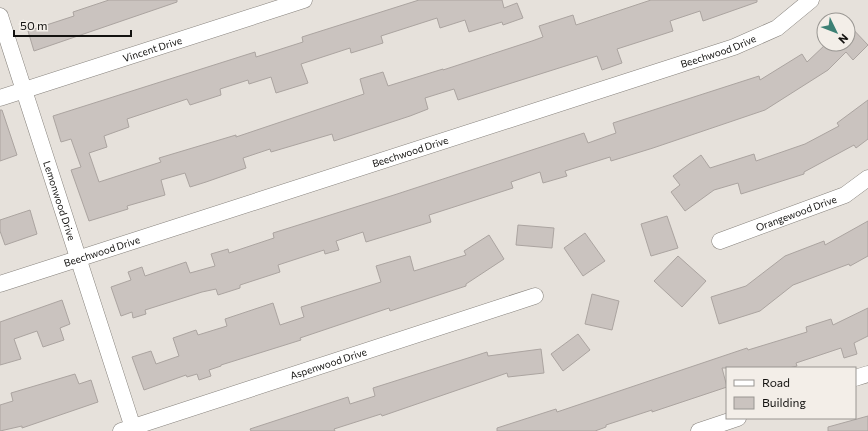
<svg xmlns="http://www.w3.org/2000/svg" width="868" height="431" font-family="Commissioner,sans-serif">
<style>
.building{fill:#cac3bf;stroke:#aba4a0}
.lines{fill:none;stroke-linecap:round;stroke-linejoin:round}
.street-casing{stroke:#85807b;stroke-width:17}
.street{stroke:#fff;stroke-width:16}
.labels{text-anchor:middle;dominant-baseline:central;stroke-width:3;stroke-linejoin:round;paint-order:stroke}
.street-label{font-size:10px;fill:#131210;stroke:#f3eee8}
</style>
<rect width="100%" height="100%" fill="#e6e1db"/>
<g class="building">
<polygon points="109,0 177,0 177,2 34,51 28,31 74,16 73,12"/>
<polygon points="419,0 502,0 504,8 517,3 523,18 503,25 502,22 469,32 465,20 440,28 437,18 381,36 383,43 351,53 350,48 301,64 308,83 276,93 271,77 249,84 248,80 220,89 221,95 190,105 187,99 127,119 129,127 104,136 107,147 89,153 99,182 161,162 159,158 236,135 236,137 364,94 360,79 383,72 388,86 443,69 443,70 532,41 543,37 539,26 573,15 576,25 651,0 757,0 757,2 703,21 700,11 670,21 673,31 617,49 622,63 602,70 597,56 458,100 454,89 425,98 428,109 410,116 334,141 332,134 271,152 270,149 243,158 246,168 206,182 190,187 185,173 161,180 165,195 127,206 128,209 89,221 71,170 81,167 71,139 61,142 53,116 255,52 256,57 303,42 302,37"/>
<polygon points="848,24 868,45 853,60 846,52 828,70 765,110 653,148 611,161 610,157 565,171 567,176 543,183 540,172 511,182 513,188 429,215 431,222 366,242 363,232 336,241 339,250 325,254 324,250 278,265 280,272 240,285 240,288 218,295 216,289 202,292 145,310 146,314 133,318 132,312 121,316 111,287 131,280 128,272 142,267 145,276 186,262 190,273 215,266 211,254 228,249 229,253 274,238 273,233 394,195 584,133 588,143 616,133 613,123 759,76 760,80 802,54 807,62 826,44 848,44"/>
<polygon points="868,100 868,139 856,148 854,145 804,172 804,174 741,194 738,183 714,190 685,211 671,192 680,185 673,176 701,155 710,168 754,154 756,161 805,144 839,126 837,123"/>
<polygon points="0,110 2,110 17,155 0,161"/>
<polygon points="30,210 37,234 5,245 0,231 0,220"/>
<polygon points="667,216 678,248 651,256 641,224"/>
<polygon points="868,221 868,256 850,266 849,264 793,285 760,311 719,324 711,297 746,286 785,256 824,241 825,245"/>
<polygon points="518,225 554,228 552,248 516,245"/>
<polygon points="585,233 605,261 583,276 564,248"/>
<polygon points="489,235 504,259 466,284 466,286 390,311 389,308 300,338 301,340 221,365 221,366 209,370 211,376 199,380 197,374 187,377 186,375 144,390 132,357 151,351 156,364 179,356 173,338 196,330 198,335 227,326 225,319 273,303 280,325 304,317 301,307 381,282 376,266 410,256 414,271 466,255 464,251"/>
<polygon points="678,256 706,281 682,307 654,281"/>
<polygon points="592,294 619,301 612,330 585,324"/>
<polygon points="62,300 70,324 60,328 64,340 43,347 37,331 14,339 21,359 0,365 0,322"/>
<polygon points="868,308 868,336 854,343 857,354 844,358 841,348 796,363 797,366 789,368 722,368 727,387 652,412 652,410 606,425 606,427 595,431 497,431 497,428 556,409 557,412 747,348 748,350 807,332 806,327 831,319 833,325"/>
<polygon points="578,334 590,350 563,371 551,354"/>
<polygon points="541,349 544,373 508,377 507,373 382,416 381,414 334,429 335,431 251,431 250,429 348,397 350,404 375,396 373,388 487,352 488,356"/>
<polygon points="75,374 79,384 91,380 98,402 22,428 22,426 0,431 0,405 13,401 11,393"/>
<polygon points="868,416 868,431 828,431 828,427"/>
</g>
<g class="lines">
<g class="street-casing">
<g id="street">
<path id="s1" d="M0 16 134 431"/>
<path id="s2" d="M0 98 304 0"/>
<path id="s3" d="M720 241 845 195 868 178"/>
<path id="s4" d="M0 284 734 47 777 28 811 0"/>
<polyline points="855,378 868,374"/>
<path id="s5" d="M121 431 535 296"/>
<polyline points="699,431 738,418"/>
</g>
</g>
<use href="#street" class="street"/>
</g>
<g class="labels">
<g class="street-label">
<text stroke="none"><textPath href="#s2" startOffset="160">Vincent Drive</textPath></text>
<text stroke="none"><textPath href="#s4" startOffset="755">Beechwood Drive</textPath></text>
<text stroke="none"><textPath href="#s4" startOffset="431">Beechwood Drive</textPath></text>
<text stroke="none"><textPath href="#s1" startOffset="194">Lemonwood Drive</textPath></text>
<text stroke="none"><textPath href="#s3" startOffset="81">Orangewood Drive</textPath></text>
<text stroke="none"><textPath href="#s4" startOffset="107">Beechwood Drive</textPath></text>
<text stroke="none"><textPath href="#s5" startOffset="218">Aspenwood Drive</textPath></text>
</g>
</g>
<rect x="726" y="367" width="130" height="52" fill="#f3eee8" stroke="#999692"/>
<rect x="734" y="380" width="20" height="6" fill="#ffffff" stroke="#999692"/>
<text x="762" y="387" font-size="12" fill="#131210">Road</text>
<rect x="734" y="397" width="20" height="12" fill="#cac3bf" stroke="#999692"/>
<text x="762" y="407" font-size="12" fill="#131210">Building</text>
<g transform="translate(836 32) rotate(133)"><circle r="19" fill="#f3eee8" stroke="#999692"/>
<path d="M0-3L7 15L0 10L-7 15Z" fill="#3c8074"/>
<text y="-6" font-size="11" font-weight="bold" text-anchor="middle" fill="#131210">N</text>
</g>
<path d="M14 30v6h117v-6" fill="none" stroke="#131210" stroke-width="2"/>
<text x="20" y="30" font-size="12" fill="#131210" stroke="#f3eee8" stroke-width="3" paint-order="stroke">50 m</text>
</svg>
